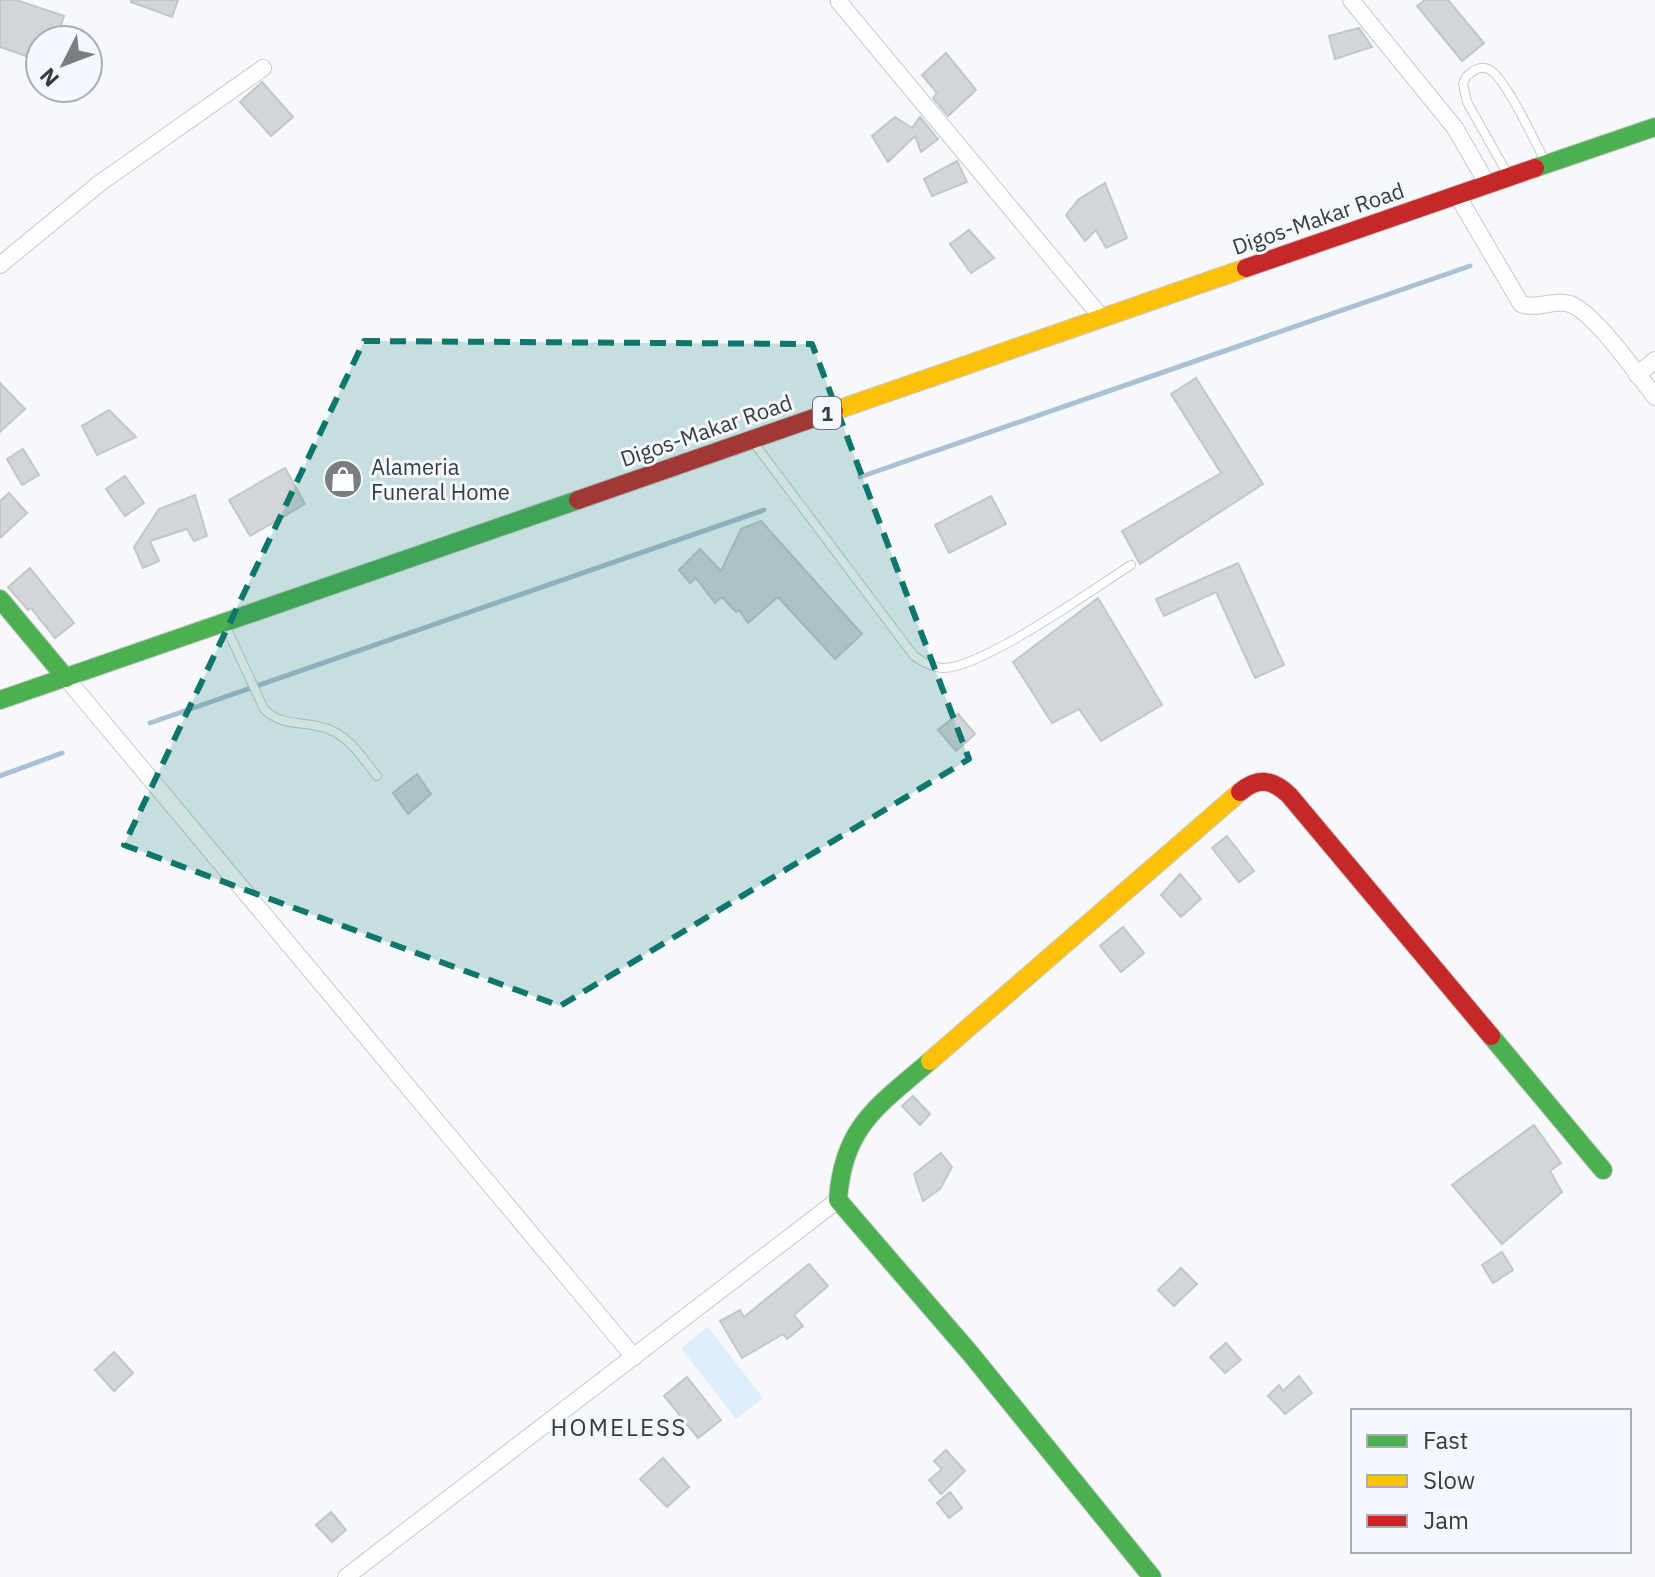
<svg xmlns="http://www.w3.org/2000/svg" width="1655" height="1577" font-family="'IBM Plex Sans',sans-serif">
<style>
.green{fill:#deedfc}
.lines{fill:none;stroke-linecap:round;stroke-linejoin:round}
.stream{stroke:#aac0d4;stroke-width:5}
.building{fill:#d3d6d9;stroke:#c3c6c8;stroke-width:2}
.lane-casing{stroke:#c7c9cc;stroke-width:10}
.street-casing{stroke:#c7c9cc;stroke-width:18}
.fast-casing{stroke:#c7c9cc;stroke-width:20}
.slow-casing{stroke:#c7c9cc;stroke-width:20}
.jam-casing{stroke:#c7c9cc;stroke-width:20}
.lane{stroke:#fefefe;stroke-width:8}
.street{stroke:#fefefe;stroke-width:16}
.fast{stroke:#4caf50;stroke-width:18}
.slow{stroke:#ffc107;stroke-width:18}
.jam{stroke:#c62828;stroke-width:18}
.marked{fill:#0f766e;fill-opacity:0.2;stroke:#0f766e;stroke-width:6;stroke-dasharray:16 10;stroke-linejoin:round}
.labels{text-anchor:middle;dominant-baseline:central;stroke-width:6;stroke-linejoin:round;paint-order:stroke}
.shield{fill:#f3f8fe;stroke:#707478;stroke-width:2}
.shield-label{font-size:20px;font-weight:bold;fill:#383c3f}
.street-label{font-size:22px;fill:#383c3f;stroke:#f3f8fe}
.poi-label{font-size:22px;fill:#383c3f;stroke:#f3f8fe;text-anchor:start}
.neighbourhood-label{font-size:24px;letter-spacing:2px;fill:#383c3f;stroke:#f3f8fe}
</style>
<rect width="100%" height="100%" fill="#f6f8fb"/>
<polygon class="green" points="708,1327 763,1398 736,1419 681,1348"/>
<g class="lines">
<g class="stream">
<polyline points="860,477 1470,266"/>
<polyline points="150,723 764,510"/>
<polyline points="0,776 62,753"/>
</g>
</g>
<g class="building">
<polygon points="0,0 16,0 64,16 56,40 40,40 40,61 0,47"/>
<polygon points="131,0 178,0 172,17 131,2"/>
<polygon points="1425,0 1448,0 1484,43 1462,61 1417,6"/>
<polygon points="1359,28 1372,47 1335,59 1329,36"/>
<polygon points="946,53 976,90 948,116 933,98 937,93 922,75"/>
<polygon points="262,82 293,117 271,136 240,102"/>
<polygon points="895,117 912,128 920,117 938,139 921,152 915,136 888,162 872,136"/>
<polygon points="957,161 967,182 932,196 924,179"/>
<polygon points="1105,183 1127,238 1106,248 1096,230 1085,241 1066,215 1079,199"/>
<polygon points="969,230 994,258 971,273 950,244"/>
<polygon points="1196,378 1263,484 1140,564 1122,531 1221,473 1171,394"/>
<polygon points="0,383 25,409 0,432"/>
<polygon points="109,410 136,437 97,455 82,426"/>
<polygon points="23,449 39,475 22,485 7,459"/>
<polygon points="285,468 305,504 250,536 229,500"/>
<polygon points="125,476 144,503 125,516 106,489"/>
<polygon points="9,493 27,513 0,538 0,501"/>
<polygon points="195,495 207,536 194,541 187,529 150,541 159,561 143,568 134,547 159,509"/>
<polygon points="991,496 1006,524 949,553 935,525"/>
<polygon points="761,521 862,634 835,659 778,597 748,623 739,610 736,612 722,597 715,603 696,578 690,583 679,570 700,549 721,571 741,529"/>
<polygon points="1238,563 1284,665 1255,678 1216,592 1164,616 1156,599"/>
<polygon points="30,568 74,623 55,638 31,608 28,610 8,587"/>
<polygon points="1098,598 1162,705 1101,741 1079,709 1052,723 1013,662"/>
<polygon points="958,714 975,734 956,751 938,730"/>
<polygon points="417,774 431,794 408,814 393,793"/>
<polygon points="1227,836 1254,871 1239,882 1212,848"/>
<polygon points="1180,874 1201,899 1181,917 1161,895"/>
<polygon points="1123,927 1144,953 1121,972 1100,946"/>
<polygon points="913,1096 930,1114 920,1125 902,1106"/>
<polygon points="1534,1125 1561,1163 1550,1171 1562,1192 1502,1244 1452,1185"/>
<polygon points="941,1153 952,1167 940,1189 923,1201 914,1174"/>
<polygon points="1502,1252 1513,1270 1493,1283 1482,1265"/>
<polygon points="809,1264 828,1286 794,1315 803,1326 787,1339 783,1334 742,1358 720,1321 740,1310 744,1317"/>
<polygon points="1181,1268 1197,1284 1174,1306 1158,1290"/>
<polygon points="1226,1343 1241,1360 1225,1373 1210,1357"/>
<polygon points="114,1352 133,1373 114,1391 95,1370"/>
<polygon points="1299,1376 1312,1393 1285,1414 1268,1396 1279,1385 1283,1391"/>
<polygon points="687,1377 721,1420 698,1438 664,1396"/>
<polygon points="946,1450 965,1471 941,1494 929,1480 942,1469 934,1461"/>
<polygon points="663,1458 689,1487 667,1507 640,1479"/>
<polygon points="950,1492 962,1508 949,1518 937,1503"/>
<polygon points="331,1512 346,1530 332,1542 316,1525"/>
</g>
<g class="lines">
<g class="lane-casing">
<g id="lane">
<path d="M1507 173 1467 102 1463 84 1466 77C1472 71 1480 65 1488 69 1504 74 1536 144 1545 161"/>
<path d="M754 443 914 656C923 662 931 667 942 668 980 670 1095 588 1131 565"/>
<path d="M225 625 264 709C283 728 305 720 328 729 350 737 363 759 377 776"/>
</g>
</g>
<g class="street-casing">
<g id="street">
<polyline points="1351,0 1455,128 1488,185"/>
<polyline points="839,2 1102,318"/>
<path d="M1457 195 1521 304C1537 310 1554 299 1570 304 1595 313 1637 374 1655 397"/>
<polyline points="0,265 100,183 263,68"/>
<polyline points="1637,375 1655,360"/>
<polyline points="66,678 634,1357"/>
<polyline points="346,1577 838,1200"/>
</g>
</g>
<g class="fast-casing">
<g id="fast">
<polyline points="1535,168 1655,127"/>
<polyline points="0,599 66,678"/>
<polyline points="0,700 578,500"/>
<polyline points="1491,1036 1603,1170"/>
<path d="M930 1061C878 1106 843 1126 838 1200L970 1353 1152 1577"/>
</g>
</g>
<g class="slow-casing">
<g id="slow">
<polyline points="834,411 1246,268"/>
<polyline points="930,1061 1240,792"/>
</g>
</g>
<g class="jam-casing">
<g id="jam">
<polyline points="1246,268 1535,168"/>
<polyline points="578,500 834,411"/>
<path d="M1240 792C1258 777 1272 779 1289 795L1491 1036"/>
</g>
</g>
<use href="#lane" class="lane"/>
<use href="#street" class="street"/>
<use href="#fast" class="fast"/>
<use href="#slow" class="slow"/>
<use href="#jam" class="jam"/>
</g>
<path class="marked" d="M364 341 812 344 969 759 560 1006 124 845Z"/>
<defs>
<g id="shop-disc" transform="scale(2)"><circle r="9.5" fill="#7a7e81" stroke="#f3f8fe"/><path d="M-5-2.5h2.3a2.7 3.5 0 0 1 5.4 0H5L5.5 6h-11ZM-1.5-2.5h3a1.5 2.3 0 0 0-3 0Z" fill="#fff"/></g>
</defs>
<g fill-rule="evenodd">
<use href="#shop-disc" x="343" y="479"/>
</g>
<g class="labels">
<rect class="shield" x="813" y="397" width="28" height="32" rx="6"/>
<g class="shield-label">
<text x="827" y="413">1</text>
</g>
<g class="street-label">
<text transform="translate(1318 218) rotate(-19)">Digos-Makar Road</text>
<text transform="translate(706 430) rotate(-19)">Digos-Makar Road</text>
</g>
<g class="poi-label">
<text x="371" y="466">Alameria<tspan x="371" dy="25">Funeral Home</tspan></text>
</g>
<g class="neighbourhood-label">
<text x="619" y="1427">HOMELESS</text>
</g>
</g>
<rect x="1351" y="1409" width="280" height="144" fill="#f3f8fe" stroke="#a8adb2" stroke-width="2"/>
<rect x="1367" y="1435" width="40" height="12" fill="#4caf50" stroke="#a8adb2" stroke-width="2"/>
<text x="1423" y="1449" font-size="24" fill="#383c3f">Fast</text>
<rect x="1367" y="1475" width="40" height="12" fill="#ffc107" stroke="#a8adb2" stroke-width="2"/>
<text x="1423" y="1489" font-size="24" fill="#383c3f">Slow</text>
<rect x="1367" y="1515" width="40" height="12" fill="#c62828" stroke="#a8adb2" stroke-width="2"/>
<text x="1423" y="1529" font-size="24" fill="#383c3f">Jam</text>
<g transform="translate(64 64) rotate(228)"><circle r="38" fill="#f3f8fe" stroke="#a8adb2" stroke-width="2"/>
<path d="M0-6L14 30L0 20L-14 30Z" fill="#7a7e81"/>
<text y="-12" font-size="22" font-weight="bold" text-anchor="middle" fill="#383c3f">N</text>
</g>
</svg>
